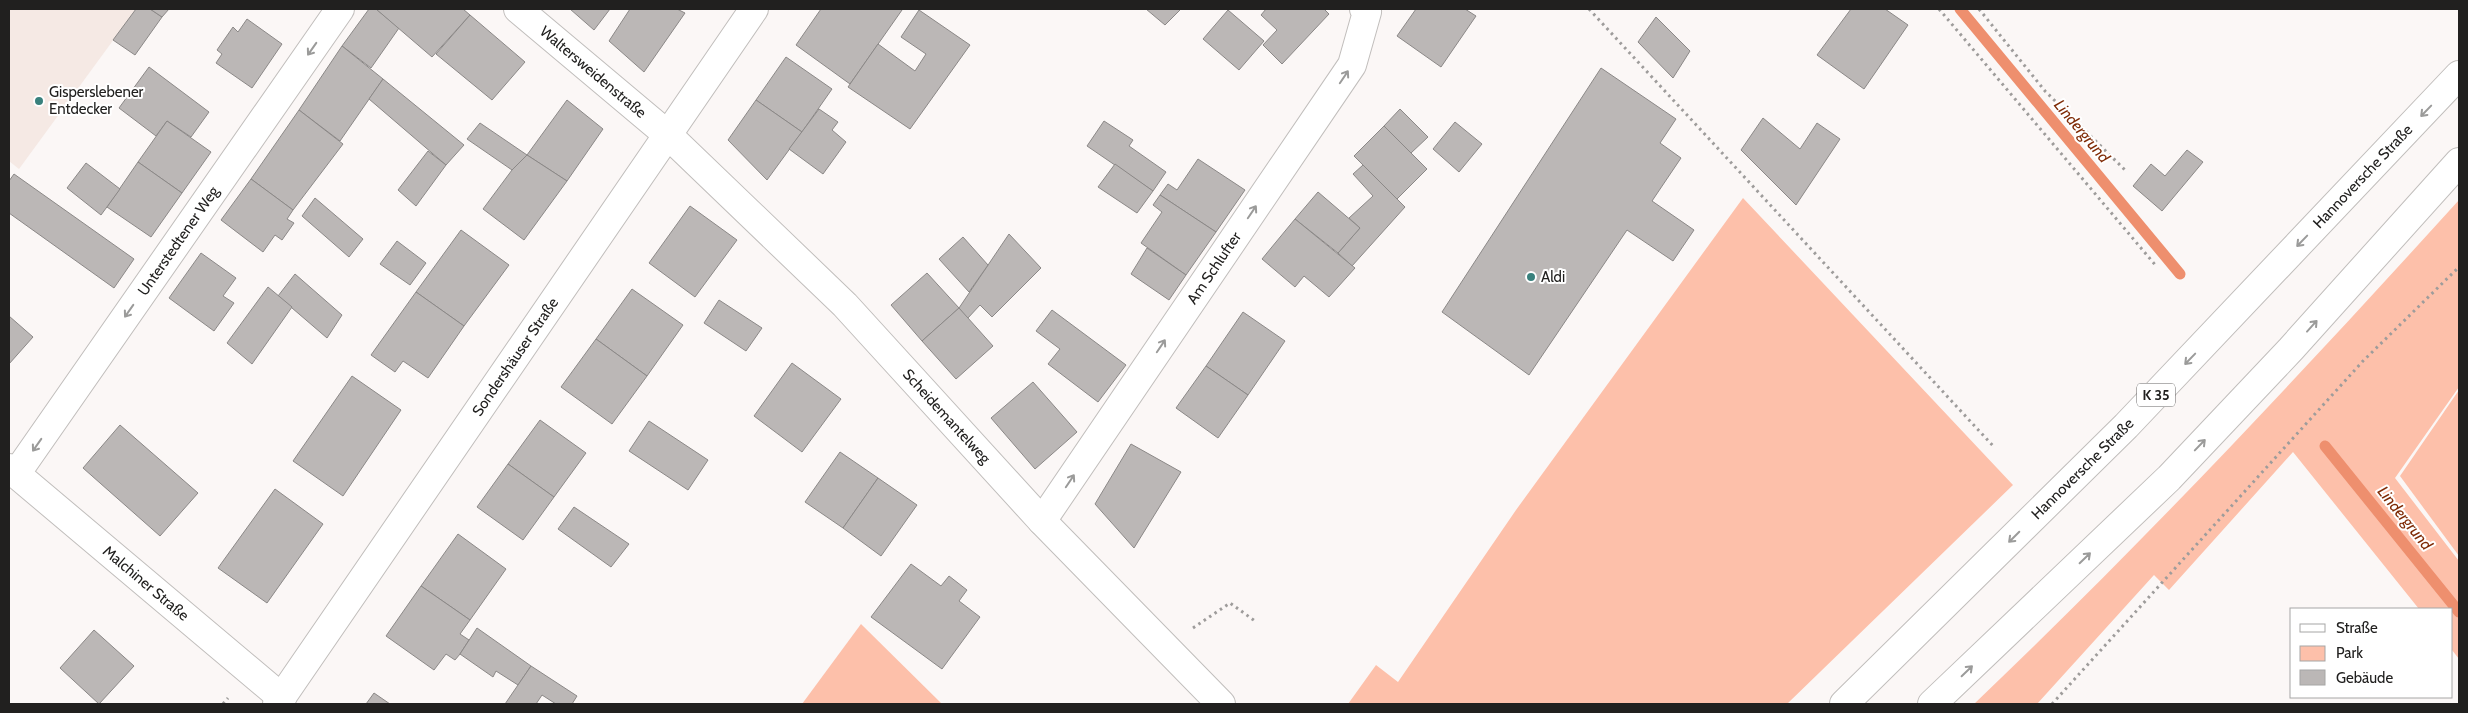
<svg xmlns="http://www.w3.org/2000/svg" width="2468" height="713" font-family="Cabin,sans-serif">
<style>
.built{fill:#f5e9e4}
.green{fill:#fdc0aa}
.lines{fill:none;stroke-linecap:round;stroke-linejoin:round}
.stream{stroke:#ee8f6e;stroke-width:11}
.building{fill:#bbb7b6;stroke:#8b8887}
.street-casing{stroke:#c1bebc;stroke-width:30}
.secondary-casing{stroke:#c1bebc;stroke-width:30}
.highway-casing{stroke:#c1bebc;stroke-width:30}
.path{stroke:#9e9c9b;stroke-width:3;stroke-dasharray:2.5 4;stroke-linecap:butt}
.street{stroke:#fff;stroke-width:28}
.secondary{stroke:#fff;stroke-width:28}
.highway{stroke:#fff;stroke-width:28}
.oneway{stroke:#9b9b9a}
.poi-dot{fill:#39817d;stroke:#fff;stroke-width:2}
.labels{text-anchor:middle;dominant-baseline:central;stroke-width:4;stroke-linejoin:round;paint-order:stroke}
.shield{fill:#fff;stroke:#646362;stroke-width:1}
.shield-label{font-size:14px;font-weight:bold;fill:#21201f}
.street-label{font-size:15px;fill:#21201f;stroke:#fff}
.poi-label{font-size:15px;fill:#21201f;stroke:#fff;text-anchor:start}
.water-label{font-size:16px;font-style:italic;fill:#7f2b06;stroke:#fff}
</style>
<rect width="100%" height="100%" fill="#fbf7f6"/>
<polygon class="built" points="9,9 136,9 19,169 9,161"/>
<g class="green">
<polygon points="1743,198 2013,485 1787,704 1348,704 1376,665 1398,682 1516,510"/>
<path d="M2459 200V387L2395 478 2459 561V659L2452 650V609H2419L2293 452 2169 590 2154 575 2037 704H1974C2143 543 2302 373 2459 200Z"/>
<polygon points="2459,390 2459,556 2400,476"/>
<polygon points="861,624 942,704 802,704"/>
</g>
<g class="lines">
<g class="stream">
<polyline points="1960,9 2180,274"/>
<polyline points="2325,446 2459,612"/>
</g>
</g>
<g class="building">
<polygon points="136,9 150,9 162,17 135,55 113,40"/>
<polygon points="150,9 169,9 162,17"/>
<polygon points="369,9 376,9 399,28 371,68 342,46"/>
<polygon points="376,9 463,9 470,15 432,57"/>
<polygon points="570,9 610,9 594,30"/>
<polygon points="630,9 677,9 685,13 644,72 609,41"/>
<polygon points="821,9 900,9 902,10 850,84 796,45"/>
<polygon points="1146,9 1181,9 1165,25"/>
<polygon points="1266,9 1324,9 1329,14 1282,64 1263,45 1277,30 1261,15"/>
<polygon points="1416,9 1465,9 1476,16 1441,67 1397,36"/>
<polygon points="1851,9 1885,9 1908,25 1864,89 1817,55"/>
<polygon points="919,10 970,45 910,129 848,87 878,44 915,71 926,54 901,37"/>
<polygon points="1228,10 1264,41 1239,70 1203,39"/>
<polygon points="470,15 525,62 492,100 436,54"/>
<polygon points="1656,17 1690,51 1673,78 1638,42"/>
<polygon points="247,19 282,44 252,88 216,63 222,54 217,50 233,27 238,32"/>
<polygon points="342,46 383,79 340,141 299,110"/>
<polygon points="786,57 832,89 802,132 756,100"/>
<polygon points="149,67 209,112 191,137 167,121 156,136 119,108"/>
<polygon points="1601,68 1676,119 1660,143 1681,158 1652,201 1694,230 1673,261 1627,230 1529,375 1442,312"/>
<polygon points="383,79 464,145 446,165 369,99"/>
<polygon points="567,100 603,129 567,181 527,155"/>
<polygon points="756,100 802,132 767,180 728,140"/>
<polygon points="819,109 838,122 832,130 846,142 823,174 789,149"/>
<polygon points="1400,109 1428,137 1411,153 1384,126"/>
<polygon points="299,110 343,144 293,210 251,179"/>
<polygon points="1763,118 1800,149 1817,123 1840,139 1796,205 1741,150"/>
<polygon points="167,121 211,152 182,193 138,162"/>
<polygon points="1104,121 1133,140 1129,146 1166,172 1153,191 1087,146"/>
<polygon points="1455,122 1482,144 1459,172 1433,149"/>
<polygon points="480,123 527,155 512,170 467,139"/>
<polygon points="1384,126 1427,169 1397,199 1354,156"/>
<polygon points="2187,150 2203,162 2162,211 2133,186 2151,164 2165,176"/>
<polygon points="428,151 446,165 416,206 398,190"/>
<polygon points="527,155 567,181 524,240 483,209 512,170"/>
<polygon points="1198,159 1245,190 1216,232 1160,195 1168,184 1177,190"/>
<polygon points="138,162 182,193 151,237 107,207"/>
<polygon points="86,163 120,189 101,215 67,188"/>
<polygon points="1115,164 1153,191 1137,213 1098,187"/>
<polygon points="1363,165 1405,207 1352,266 1338,253 1360,228 1349,218 1373,196 1353,174"/>
<polygon points="14,174 134,259 114,288 9,213 9,181"/>
<polygon points="251,179 293,210 287,219 294,223 282,240 275,235 263,252 221,220"/>
<polygon points="1318,192 1360,228 1338,253 1295,219"/>
<polygon points="1160,195 1216,232 1186,275 1141,243 1162,212 1153,205"/>
<polygon points="315,198 363,239 349,257 302,216"/>
<polygon points="690,206 737,240 695,297 649,263"/>
<polygon points="1295,219 1355,268 1329,297 1304,276 1295,287 1262,259"/>
<polygon points="461,230 509,265 464,326 416,292"/>
<polygon points="1009,234 1041,268 992,317 980,305 967,319 959,308"/>
<polygon points="963,237 988,265 969,292 939,259"/>
<polygon points="397,241 426,263 410,285 380,264"/>
<polygon points="1147,248 1186,275 1169,300 1131,274"/>
<polygon points="201,253 236,278 223,296 234,303 214,331 169,298"/>
<polygon points="927,273 959,308 922,341 891,305"/>
<polygon points="295,274 342,315 327,338 278,296"/>
<polygon points="268,287 292,307 252,364 227,343"/>
<polygon points="632,289 683,325 647,376 596,339"/>
<polygon points="416,292 464,326 428,378 403,361 395,372 371,355"/>
<polygon points="719,300 762,328 746,351 704,323"/>
<polygon points="959,308 993,346 956,379 922,341"/>
<polygon points="1052,310 1126,365 1098,402 1048,364 1060,349 1036,331"/>
<polygon points="1243,312 1285,341 1248,395 1206,366"/>
<polygon points="9,316 33,337 9,364"/>
<polygon points="596,339 647,376 612,424 561,387"/>
<polygon points="792,363 841,399 802,452 754,416"/>
<polygon points="1206,366 1248,395 1218,438 1176,408"/>
<polygon points="352,376 401,410 343,496 293,461"/>
<polygon points="1033,382 1077,432 1035,469 991,418"/>
<polygon points="540,420 586,453 554,497 508,464"/>
<polygon points="649,421 708,460 688,490 629,451"/>
<polygon points="120,425 198,493 160,536 83,468"/>
<polygon points="1131,444 1181,472 1134,548 1095,504"/>
<polygon points="840,452 878,478 843,528 805,502"/>
<polygon points="508,464 554,497 523,540 477,507"/>
<polygon points="878,478 917,505 881,556 843,528"/>
<polygon points="275,489 323,524 267,603 218,568"/>
<polygon points="574,507 629,544 611,567 558,529"/>
<polygon points="458,534 506,569 470,620 421,586"/>
<polygon points="911,564 941,586 949,576 967,590 959,601 980,617 942,669 871,617"/>
<polygon points="421,586 470,620 460,634 469,640 460,654 455,660 446,654 434,670 386,636"/>
<polygon points="477,628 531,666 518,685 496,671 493,677 460,654"/>
<polygon points="94,630 134,666 99,704 60,668"/>
<polygon points="531,666 577,696 572,704 556,704 542,695 536,704 505,704"/>
<polygon points="374,693 390,704 366,704"/>
</g>
<g class="lines">
<g class="street-casing">
<g id="street">
<path id="s1" d="M518 9 668 135 845 305 1042 521 1221 704"/>
<path id="s2" d="M16 474 340 9"/>
<path id="s3" d="M1042 521 1352 65 1367 12 1364 9"/>
</g>
</g>
<g class="secondary-casing">
<g id="secondary">
<path id="s4" d="M9 468 282 698"/>
<path id="s5" d="M277 704 754 9"/>
</g>
</g>
<g class="highway-casing">
<g id="highway">
<path id="s6" d="M1844 704 2126 426 2459 75"/>
<polyline points="1932,704 2169,478 2291,349 2459,162"/>
</g>
</g>
<g class="path">
<polyline points="1589,9 1995,448"/>
<polyline points="1939,9 2157,267"/>
<polyline points="1979,9 2045,91 2125,170"/>
<polyline points="1193,628 1230,603 1255,621"/>
<polyline points="223,704 228,698"/>
<polyline points="2052,704 2363,361 2459,267"/>
</g>
<use href="#street" class="street"/>
<use href="#secondary" class="secondary"/>
<use href="#highway" class="highway"/>
</g>
<defs><path id="oneway-shaft" d="M-6 0H5M1.5-3L5.5 0L1.5 3" fill="none" stroke-width="1.6" stroke-linecap="round" stroke-linejoin="round" transform="scale(1.25)"/></defs>
<g class="oneway">
<use href="#oneway-shaft" transform="translate(312 49) rotate(125)"/>
<use href="#oneway-shaft" transform="translate(1344 77) rotate(-56)"/>
<use href="#oneway-shaft" transform="translate(2426 111) rotate(134)"/>
<use href="#oneway-shaft" transform="translate(1252 212) rotate(-56)"/>
<use href="#oneway-shaft" transform="translate(2302 241) rotate(134)"/>
<use href="#oneway-shaft" transform="translate(129 311) rotate(125)"/>
<use href="#oneway-shaft" transform="translate(2312 326) rotate(-48)"/>
<use href="#oneway-shaft" transform="translate(1161 346) rotate(-56)"/>
<use href="#oneway-shaft" transform="translate(2190 359) rotate(134)"/>
<use href="#oneway-shaft" transform="translate(37 445) rotate(125)"/>
<use href="#oneway-shaft" transform="translate(2200 445) rotate(-46)"/>
<use href="#oneway-shaft" transform="translate(1070 481) rotate(-56)"/>
<use href="#oneway-shaft" transform="translate(2014 537) rotate(135)"/>
<use href="#oneway-shaft" transform="translate(2085 558) rotate(-44)"/>
<use href="#oneway-shaft" transform="translate(1967 671) rotate(-44)"/>
</g>
<g class="poi-dot">
<circle cx="39" cy="101" r="5"/>
<circle cx="1531" cy="277" r="5"/>
</g>
<g class="labels">
<rect class="shield" x="2137" y="383.5" width="38" height="23" rx="4"/>
<g class="shield-label">
<text x="2156" y="395">K 35</text>
</g>
<g class="street-label">
<text stroke="none"><textPath href="#s1" startOffset="98">Waltersweidenstraße</textPath></text>
<text stroke="none"><textPath href="#s6" startOffset="740">Hannoversche Straße</textPath></text>
<text stroke="none"><textPath href="#s2" startOffset="284">Unterstedtener Weg</textPath></text>
<text stroke="none"><textPath href="#s3" startOffset="306">Am Schlufter</textPath></text>
<text stroke="none"><textPath href="#s5" startOffset="421">Sondershäuser Straße</textPath></text>
<text stroke="none"><textPath href="#s1" startOffset="592">Scheidemantelweg</textPath></text>
<text stroke="none"><textPath href="#s6" startOffset="335">Hannoversche Straße</textPath></text>
<text stroke="none"><textPath href="#s4" startOffset="179">Malchiner Straße</textPath></text>
</g>
<g class="poi-label">
<text x="49" y="92">Gisperslebener<tspan x="49" dy="17">Entdecker</tspan></text>
<text x="1541" y="277">Aldi</text>
</g>
<g class="water-label">
<text transform="translate(2082 131) rotate(50)">Lindergrund</text>
<text transform="translate(2405 518) rotate(51)">Lindergrund</text>
</g>
</g>
<rect width="2468" height="713" fill="none" stroke="#21201f" stroke-width="20"/>
<rect x="2290" y="608" width="162" height="90" fill="#ffffff" stroke="#a6a6a5"/>
<rect x="2300" y="624" width="25" height="8" fill="#ffffff" stroke="#a6a6a5"/>
<text x="2336" y="633" font-size="15" fill="#21201f">Straße</text>
<rect x="2300" y="646" width="25" height="15" fill="#fdc0aa" stroke="#a6a6a5"/>
<text x="2336" y="658" font-size="15" fill="#21201f">Park</text>
<rect x="2300" y="670" width="25" height="15" fill="#bbb7b6" stroke="#a6a6a5"/>
<text x="2336" y="683" font-size="15" fill="#21201f">Gebäude</text>
</svg>
